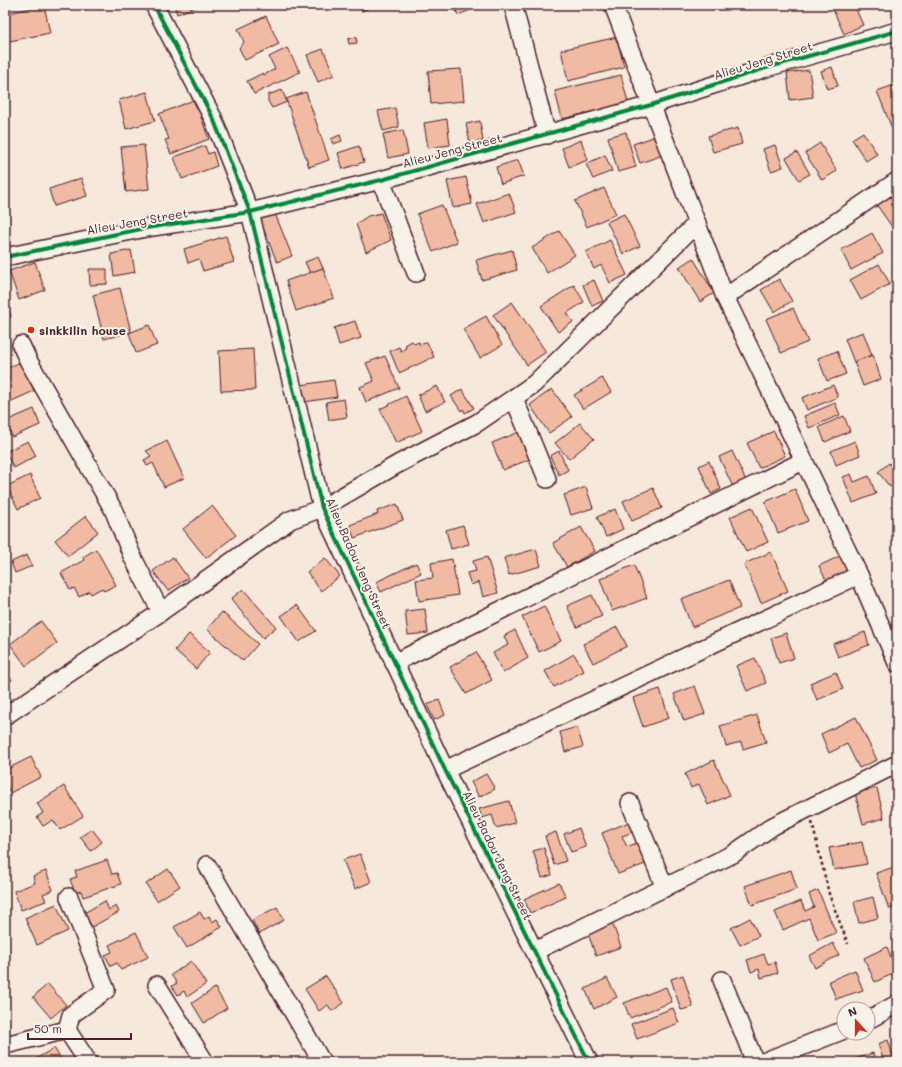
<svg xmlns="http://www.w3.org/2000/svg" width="902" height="1067" font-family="Mali,sans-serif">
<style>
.building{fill:#f0bba2;stroke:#4a1f2b}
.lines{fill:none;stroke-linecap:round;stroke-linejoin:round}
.minor-casing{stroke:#4a1f2b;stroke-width:20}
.path{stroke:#4a1f2b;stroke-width:2.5;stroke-dasharray:3 3;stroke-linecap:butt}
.minor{stroke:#f7f3e8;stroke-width:17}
.cycleway-casing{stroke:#f7f3e8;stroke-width:6}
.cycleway{stroke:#00873e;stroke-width:4}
.poi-dot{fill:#c8321e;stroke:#f7f3e8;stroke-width:1.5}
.labels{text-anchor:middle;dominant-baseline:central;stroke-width:4;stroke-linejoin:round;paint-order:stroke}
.street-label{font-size:12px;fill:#4a1f2b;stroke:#f7f3e8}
.poi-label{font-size:12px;font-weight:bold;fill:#4a1f2b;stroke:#f7f3e8;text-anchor:start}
</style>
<rect width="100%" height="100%" fill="#f6e8da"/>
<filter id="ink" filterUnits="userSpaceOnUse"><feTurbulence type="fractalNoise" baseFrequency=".025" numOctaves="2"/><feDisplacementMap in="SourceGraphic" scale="8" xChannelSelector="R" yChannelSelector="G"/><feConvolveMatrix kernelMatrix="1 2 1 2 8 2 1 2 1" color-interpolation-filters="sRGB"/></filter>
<g filter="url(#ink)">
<g class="building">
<polygon points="44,5 50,33 5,42 5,14"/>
<polygon points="174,5 197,5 198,6 177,14"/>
<polygon points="360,5 376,5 362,11"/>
<polygon points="454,5 483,5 458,15"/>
<polygon points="831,5 854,5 863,25 844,34"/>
<polygon points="266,16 279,44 245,60 239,48 244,42 238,29"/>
<polygon points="356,37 357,43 349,44 348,39"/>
<polygon points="617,37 624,67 568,81 561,50"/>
<polygon points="287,48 300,72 254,94 247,81 263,73 264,75 275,69 269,57"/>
<polygon points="323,49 334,75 318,82 307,55"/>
<polygon points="832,67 838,86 827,89 821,71"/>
<polygon points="461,69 464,101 431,104 428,71"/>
<polygon points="809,70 813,97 790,100 787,73"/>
<polygon points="621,75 628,103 562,119 555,91"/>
<polygon points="897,84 897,141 877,91"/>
<polygon points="282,90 287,102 272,108 268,101 268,95"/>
<polygon points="147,92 155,121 126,129 119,100"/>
<polygon points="306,92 329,160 309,167 286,99"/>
<polygon points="201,97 207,115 201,117 209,139 171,154 165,140 169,139 159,114"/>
<polygon points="395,108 399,127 383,131 378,111"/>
<polygon points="447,119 450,145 428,148 424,123"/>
<polygon points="480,121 483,141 470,143 466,124"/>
<polygon points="738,128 742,144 713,152 708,136"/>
<polygon points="403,130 408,154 388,158 383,134"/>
<polygon points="626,132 636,167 618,172 608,137"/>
<polygon points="863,132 877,154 866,161 852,139"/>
<polygon points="340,135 342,141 333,144 331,139"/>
<polygon points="656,136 663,155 640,163 633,144"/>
<polygon points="581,140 588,160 569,167 562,148"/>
<polygon points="820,143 837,171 822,180 805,153"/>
<polygon points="144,145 149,189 126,192 121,147"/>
<polygon points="775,145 783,167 771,171 763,149"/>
<polygon points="205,146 208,154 213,152 217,166 182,179 174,157"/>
<polygon points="359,146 364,162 343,169 338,153"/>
<polygon points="797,152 810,174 799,180 786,158"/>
<polygon points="605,155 612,171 593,179 586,164"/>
<polygon points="518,160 524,176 501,184 496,167"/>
<polygon points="466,177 472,204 453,208 447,181"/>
<polygon points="81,178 87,196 54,206 49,189"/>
<polygon points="604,188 616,214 587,227 575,201"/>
<polygon points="509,193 516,212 484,223 477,204"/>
<polygon points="889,195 897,207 897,234 876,204"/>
<polygon points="442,205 457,242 433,252 417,214"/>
<polygon points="274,211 292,256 277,262 259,218"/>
<polygon points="381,213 391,240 366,252 356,224 368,216"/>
<polygon points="624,214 640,246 623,254 607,222"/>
<polygon points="559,231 575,255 547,273 532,248"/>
<polygon points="872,233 883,253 851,270 841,250"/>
<polygon points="226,236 234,262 203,271 199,259 188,263 184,249"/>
<polygon points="610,240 627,275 610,283 601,265 594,269 586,252"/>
<polygon points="131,250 135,272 114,276 111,254"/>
<polygon points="512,250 517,270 482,280 476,260"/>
<polygon points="318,257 323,268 310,273 305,262"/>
<polygon points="693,258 714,293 700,302 679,267"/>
<polygon points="35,262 45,290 19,300 9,271"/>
<polygon points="879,264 890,284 861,300 850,280"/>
<polygon points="323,268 334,298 296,311 286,281"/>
<polygon points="89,269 107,269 107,284 90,285"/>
<polygon points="779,279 792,301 774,312 761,290"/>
<polygon points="594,280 603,301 592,306 583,285"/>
<polygon points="574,285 584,302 567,313 573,322 558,332 541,306"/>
<polygon points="120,288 131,332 104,339 93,295"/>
<polygon points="5,301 7,301 11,317 5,318"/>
<polygon points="512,302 546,352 527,365 493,315"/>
<polygon points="793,308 808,342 781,353 766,319"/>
<polygon points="486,316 502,345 480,358 463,329"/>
<polygon points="355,321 361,338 339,345 334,328"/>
<polygon points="149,325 157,345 136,353 129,333"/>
<polygon points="863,332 872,355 854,362 845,339"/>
<polygon points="412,341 414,344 419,342 420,345 427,342 434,357 399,373 390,351 399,347 401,351 406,348 405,345"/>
<polygon points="253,349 255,390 221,391 219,351"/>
<polygon points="837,351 846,374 827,381 818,358"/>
<polygon points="873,355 881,379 863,386 854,362"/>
<polygon points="385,356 399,388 366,402 360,387 374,381 366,363"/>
<polygon points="21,362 34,391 5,404 5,369"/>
<polygon points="602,378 611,392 583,409 574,395"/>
<polygon points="334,380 337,397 304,402 301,385"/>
<polygon points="833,385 838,397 807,410 802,398"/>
<polygon points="437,386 445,402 425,411 418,395"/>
<polygon points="462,389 474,408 465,413 463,409 461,411 451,396"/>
<polygon points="552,389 572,417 549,433 530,405"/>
<polygon points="406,396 422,431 396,443 380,409"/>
<polygon points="344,399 347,417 329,420 326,402"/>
<polygon points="835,403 840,415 809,428 804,416"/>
<polygon points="34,409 40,425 12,437 6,421"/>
<polygon points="844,416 850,431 825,442 819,427"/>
<polygon points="580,423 594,439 569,459 555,443"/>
<polygon points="524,430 535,457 503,470 492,443"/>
<polygon points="774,431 785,456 759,468 747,443"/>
<polygon points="28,441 36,456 14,468 5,452"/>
<polygon points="167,441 184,478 164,487 153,463 147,466 144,460 151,456 146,451"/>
<polygon points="855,441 860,455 836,465 831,451"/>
<polygon points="559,451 568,470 559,475 550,456"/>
<polygon points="732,451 746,481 733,487 719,457"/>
<polygon points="709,461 721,489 711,494 699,466"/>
<polygon points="889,463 897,473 897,481 890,487 878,472"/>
<polygon points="851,474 854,482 869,476 876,494 853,503 843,477"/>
<polygon points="30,475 40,498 18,509 7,486"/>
<polygon points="586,487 593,508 571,515 564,495"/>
<polygon points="653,488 662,508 632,521 623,501"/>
<polygon points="795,489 808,521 778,533 765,502"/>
<polygon points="397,504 403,520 354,538 350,525 378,514 377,511"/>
<polygon points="212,506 236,535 206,558 183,529"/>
<polygon points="752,507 768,542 746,552 730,517"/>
<polygon points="615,509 623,529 606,537 597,517"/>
<polygon points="86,516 98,532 68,556 55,540"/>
<polygon points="463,525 469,544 451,549 446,530"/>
<polygon points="581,527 595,551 567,567 553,543"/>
<polygon points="96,549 116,585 104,591 102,588 91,594 89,591 79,597 74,588 70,590 61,573 84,560 83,557"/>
<polygon points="536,549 541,566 509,575 504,558"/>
<polygon points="771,552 788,591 761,603 744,564"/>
<polygon points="844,554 852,573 828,584 819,566"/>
<polygon points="27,555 32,566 15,573 11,562"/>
<polygon points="173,557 188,578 168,591 153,571"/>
<polygon points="487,557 498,593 483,597 479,582 471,585 467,573 476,571 473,561"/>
<polygon points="325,558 340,576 321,591 307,572"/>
<polygon points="452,559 458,595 419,601 416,580 433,578 431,563"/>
<polygon points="416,563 421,573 381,592 376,582"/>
<polygon points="634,565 647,598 612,611 600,579"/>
<polygon points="729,580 740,608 692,627 681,599"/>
<polygon points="243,589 276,627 263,638 231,599"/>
<polygon points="592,595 602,616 577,627 567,606"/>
<polygon points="297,605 316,631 299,642 281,616"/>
<polygon points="544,606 561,641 539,652 522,617"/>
<polygon points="425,609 428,633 408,635 405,611"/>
<polygon points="222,612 258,644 243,661 207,629"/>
<polygon points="41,621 57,643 26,666 10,644"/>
<polygon points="617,627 627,646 593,663 583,644"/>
<polygon points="515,630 528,658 503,673 493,653 508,645 504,636"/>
<polygon points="865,632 869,645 838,657 833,644"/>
<polygon points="786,633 794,658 779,663 771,638"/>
<polygon points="189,634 210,652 196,669 175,650"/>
<polygon points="476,652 492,680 466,694 450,667"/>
<polygon points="574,654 584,671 554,687 545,671"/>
<polygon points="755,658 766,683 747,691 736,666"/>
<polygon points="5,668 12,680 5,684"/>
<polygon points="836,672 843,689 817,700 810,683"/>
<polygon points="695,686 705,714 684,721 674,694"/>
<polygon points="660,689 669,718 643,727 633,698"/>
<polygon points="439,700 445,715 434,720 427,705"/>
<polygon points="757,715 766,742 743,749 741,742 726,746 720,726"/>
<polygon points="856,717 877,760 859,768 847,744 829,753 821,734"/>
<polygon points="577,727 583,747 565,752 560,732"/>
<polygon points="31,757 41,777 10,793 5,783 5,770"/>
<polygon points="714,760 730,795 708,805 699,784 691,788 685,774"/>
<polygon points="486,774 495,789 479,797 471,782"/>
<polygon points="64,786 83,816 60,830 53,820 43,826 37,817 43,813 37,803"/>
<polygon points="877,788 884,818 863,824 855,793"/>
<polygon points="509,801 515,823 496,828 492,815 482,818 479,809"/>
<polygon points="634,820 639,830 622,836 627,847 639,842 648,863 618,874 602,833"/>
<polygon points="579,828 586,847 571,852 564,834"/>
<polygon points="92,829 102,842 91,851 80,837"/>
<polygon points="556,832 566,861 554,865 545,836"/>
<polygon points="862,842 867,864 834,870 829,848"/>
<polygon points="544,848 552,875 542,878 533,851"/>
<polygon points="360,854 371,882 355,889 343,860"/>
<polygon points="107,860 112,874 117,873 121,884 83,897 81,891 75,893 70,879 77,877 75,871"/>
<polygon points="897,866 897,907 889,909 876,873"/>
<polygon points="168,869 180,886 157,901 146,884"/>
<polygon points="791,870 797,889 752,905 745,886"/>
<polygon points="46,871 53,890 43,894 46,901 21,910 14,891 35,883 33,876"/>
<polygon points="559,883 566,897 530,913 524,899"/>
<polygon points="818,890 836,933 818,940 809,918 783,930 775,912 801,901 805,911 814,907 809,894"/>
<polygon points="873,897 878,918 859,923 854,902"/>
<polygon points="105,901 109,910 116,906 119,912 92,927 84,913"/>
<polygon points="56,904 68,931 37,945 25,918"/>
<polygon points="277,907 284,920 259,934 252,920"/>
<polygon points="200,912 204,919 209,916 212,922 217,919 222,927 187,948 174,927"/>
<polygon points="750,918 759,936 740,945 731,928"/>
<polygon points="611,919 621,947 596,956 586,928"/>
<polygon points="136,932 148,957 121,970 117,963 111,966 105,955 112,952 109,945"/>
<polygon points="833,943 839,955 815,968 809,956"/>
<polygon points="887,947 897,972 875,982 864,958"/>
<polygon points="764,954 768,964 775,962 778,973 761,978 759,969 751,972 747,960"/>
<polygon points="191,961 206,984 187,997 184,991 178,995 172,986 177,983 171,975"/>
<polygon points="855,970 863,990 836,999 829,981"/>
<polygon points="683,975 693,1007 681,1010 671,979"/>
<polygon points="326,976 344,1003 332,1011 328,1005 319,1011 305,989"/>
<polygon points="607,978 617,997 594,1009 585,989"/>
<polygon points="48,984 66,1005 51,1018 33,997"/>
<polygon points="666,987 672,1002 630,1018 624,1003"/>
<polygon points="215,988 227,1008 204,1023 192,1003"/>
<polygon points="673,1008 679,1023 637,1039 631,1024"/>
<polygon points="888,1040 894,1059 884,1062 878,1044"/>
<polygon points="54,1048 63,1062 31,1062"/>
<polygon points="873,1053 876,1062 853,1062 852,1060"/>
</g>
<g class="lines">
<g class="minor-casing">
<g id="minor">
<polyline points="154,5 213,118 250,212 322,508 445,770 589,1062"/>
<polyline points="513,5 547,135"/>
<polyline points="613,5 725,297 859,575 897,663"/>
<polyline points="381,180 416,273"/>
<polyline points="5,257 146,228 250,212 381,180 651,105 766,68 897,31"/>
<polyline points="725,297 897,181"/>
<polyline points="21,345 28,360 113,509 133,558 161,612"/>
<polyline points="514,398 547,479"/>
<polyline points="394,663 803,461"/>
<polyline points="5,716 155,616 290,520 322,508 398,464 477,423 534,384 697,223"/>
<polyline points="445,770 859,575"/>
<polyline points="630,803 665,888"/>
<polyline points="207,865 322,1062"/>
<polyline points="535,951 733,854 773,826 897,764"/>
<polyline points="722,980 755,1062"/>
<polyline points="157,985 205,1062"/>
<polyline points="868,1020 897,1004"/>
<polyline points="67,1030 71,1015 106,990 69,897"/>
<polyline points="5,1045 67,1030 88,1062"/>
<polyline points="763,1062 844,1030"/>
</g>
</g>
<polyline class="path" points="812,822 829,894 848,944"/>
<use href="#minor" class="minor"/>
<g class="cycleway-casing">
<g id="cycleway">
<polyline points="154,5 213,118 250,212 322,508 445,770 589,1062"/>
<polyline points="5,257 146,228 250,212 381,180 651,105 766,68 897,31"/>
</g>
</g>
<use href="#cycleway" class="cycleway"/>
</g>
</g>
<circle class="poi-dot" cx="31" cy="330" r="4"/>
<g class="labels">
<g class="street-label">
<text transform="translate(763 60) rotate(-17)">Alieu Jeng Street</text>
<text transform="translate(452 150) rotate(-15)">Alieu Jeng Street</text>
<text transform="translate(137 221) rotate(-10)">Alieu Jeng Street</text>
<text transform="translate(359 563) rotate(66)">Alieu Badou Jeng Street</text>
<text transform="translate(498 855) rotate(64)">Alieu Badou Jeng Street</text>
</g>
<g class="poi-label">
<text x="39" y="330">sinkkilin house</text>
</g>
</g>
<rect width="902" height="1067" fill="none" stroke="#f7f3e8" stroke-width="20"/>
<rect x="10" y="10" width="882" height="1047" fill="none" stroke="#4a1f2b" stroke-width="1.5" filter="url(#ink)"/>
<g transform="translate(856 1021) rotate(339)"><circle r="19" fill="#f7f3e8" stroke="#b29e9c"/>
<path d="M0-3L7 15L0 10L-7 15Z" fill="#c8321e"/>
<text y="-6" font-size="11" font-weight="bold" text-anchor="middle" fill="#4a1f2b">N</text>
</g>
<path d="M28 1033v6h103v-6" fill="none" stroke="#4a1f2b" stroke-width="2"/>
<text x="34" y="1033" font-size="12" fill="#4a1f2b" stroke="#f7f3e8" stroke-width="3" paint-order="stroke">50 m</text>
</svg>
